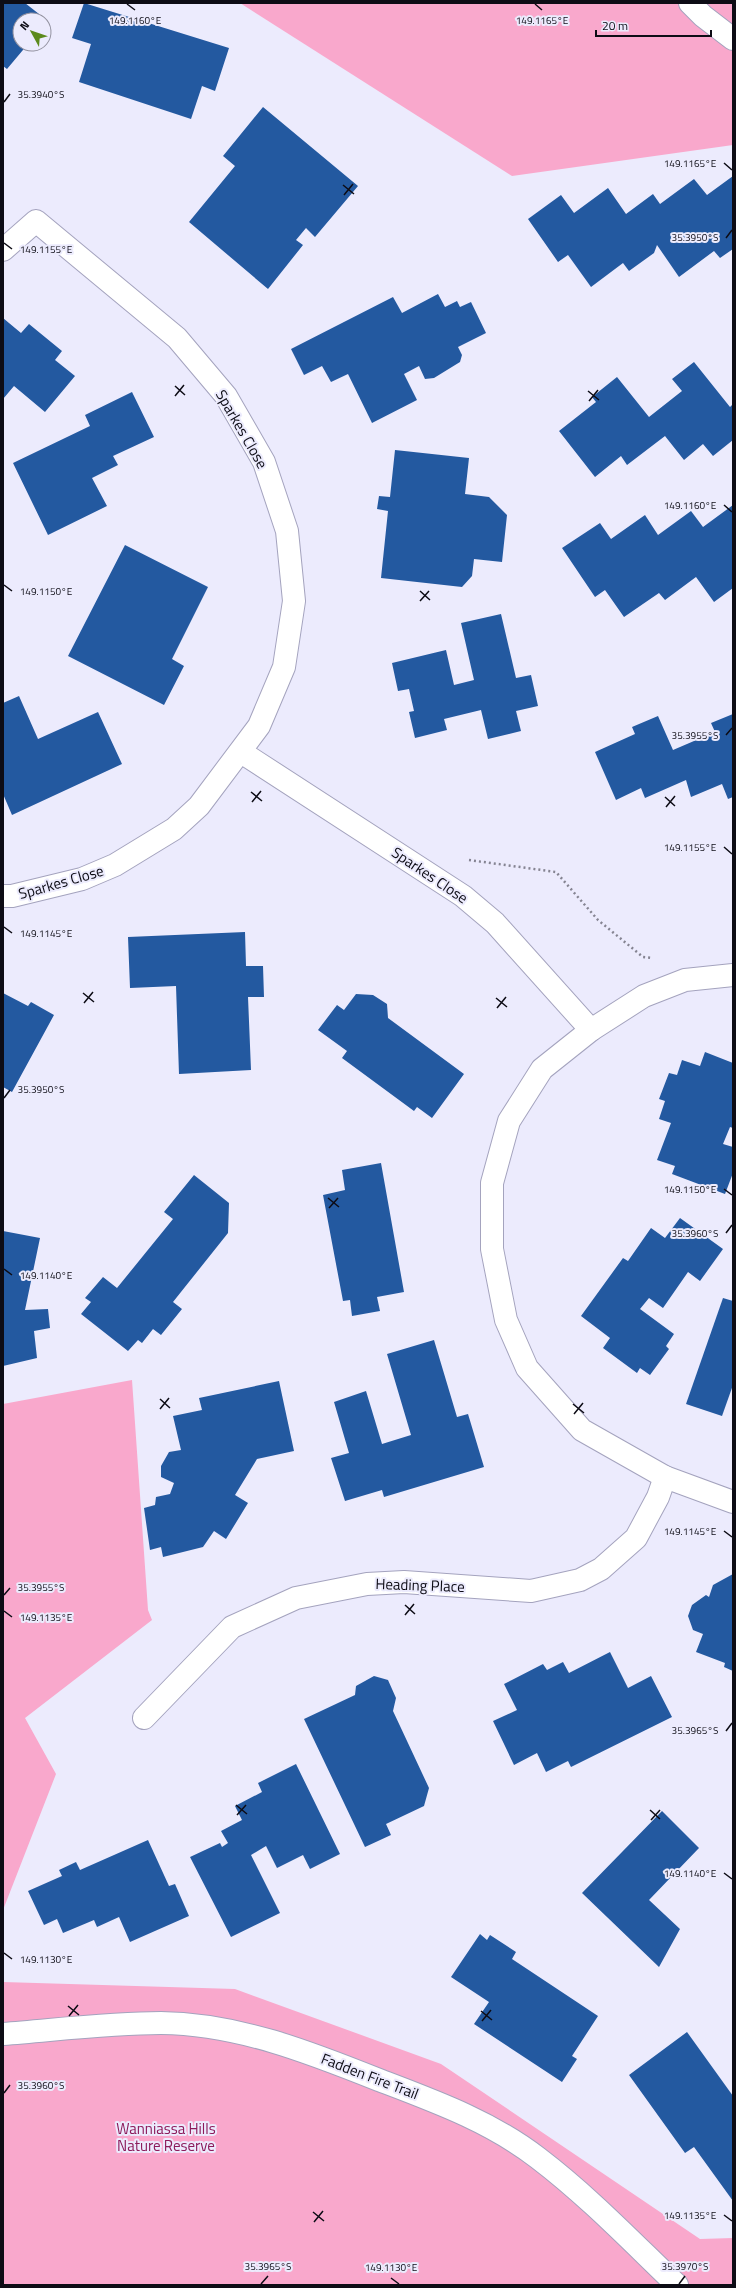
<svg xmlns="http://www.w3.org/2000/svg" width="736" height="2288" font-family="'Titillium Web',sans-serif">
<style>
.green{fill:#f9a8cc}
.building{fill:#2359a0}
.lines{fill:none;stroke-linecap:round;stroke-linejoin:round}
.minor-casing{stroke:#a4a3be;stroke-width:24}
.path{stroke:#858492;stroke-width:2.5;stroke-dasharray:2 3;stroke-linecap:butt}
.minor{stroke:#fff;stroke-width:22}
.ticks{fill:none;stroke:#0d0c15;stroke-width:1.5}
.labels{text-anchor:middle;dominant-baseline:central;stroke-width:4;stroke-linejoin:round;paint-order:stroke}
.street-label{font-size:15px;fill:#0d0c15;stroke:#ecebfd}
.park-label{font-size:15px;fill:#8c1a5b;stroke:#ecebfd}
.ticks-label{font-size:10px;text-anchor:middle;fill:#0d0c15;stroke:#ecebfd;stroke-width:4;stroke-linejoin:round;paint-order:stroke}
</style>
<rect width="100%" height="100%" fill="#ecebfd"/>
<g class="green">
<polygon points="240,3 733,3 733,145 512,176"/>
<polygon points="132,1380 148,1610 152,1620 25,1718 56,1774 3,1910 3,1404"/>
<polygon points="3,1982 235,1989 441,2064 700,2239 733,2238 733,2285 3,2285"/>
</g>
<g class="building">
<polygon points="3,3 25,3 39,14 34,20 20,20 20,44 28,44 7,69 3,66"/>
<polygon points="84,3 229,48 215,91 202,86 191,119 79,82 91,44 72,38"/>
<polygon points="263,107 358,186 315,237 306,228 296,240 303,245 268,289 189,222 235,166 223,156"/>
<polygon points="733,176 733,249 720,258 714,251 679,277 657,245 654,253 629,271 623,263 591,287 568,255 558,262 528,219 561,195 574,213 608,188 626,214 653,194 660,204 694,179 707,195"/>
<polygon points="438,294 445,307 457,301 460,307 471,302 486,333 458,347 462,355 460,362 434,378 425,379 419,366 404,374 417,400 372,423 348,374 331,382 322,366 304,375 291,349 393,297 402,313"/>
<polygon points="3,318 21,333 29,324 62,351 55,360 75,376 45,412 14,386 3,399"/>
<polygon points="694,362 730,407 733,404 733,440 713,456 703,444 684,460 665,436 627,465 621,456 595,477 559,431 596,402 592,397 617,377 649,417 682,391 672,379"/>
<polygon points="132,392 154,437 113,456 118,465 92,478 107,506 48,535 13,463 90,426 85,415"/>
<polygon points="395,450 469,458 465,494 489,497 507,515 502,562 474,559 472,576 462,587 381,578 388,511 377,509 379,496 390,497"/>
<polygon points="733,505 733,588 714,602 696,577 665,600 659,593 624,617 605,590 595,597 562,548 600,523 611,539 645,515 658,535 691,511 703,527"/>
<polygon points="125,545 208,587 172,659 184,666 164,705 68,656"/>
<polygon points="501,614 516,678 531,675 538,706 516,711 521,731 488,739 481,710 444,719 447,730 415,738 409,712 414,711 409,689 398,691 392,663 446,650 454,685 474,680 461,623"/>
<polygon points="19,696 38,739 98,712 122,764 12,815 3,794 3,703"/>
<polygon points="733,714 733,797 728,799 722,784 691,797 686,780 645,798 641,788 616,800 595,752 635,734 632,727 658,716 673,750 715,732 711,723"/>
<polygon points="245,932 246,966 263,966 264,997 248,997 251,1070 179,1074 176,986 130,988 128,937"/>
<polygon points="3,993 28,1006 31,1002 54,1015 12,1092 3,1087"/>
<polygon points="356,994 373,995 387,1004 388,1018 464,1074 432,1118 417,1107 414,1111 342,1058 347,1051 318,1030 337,1005 344,1010"/>
<polygon points="705,1052 733,1063 733,1128 730,1127 723,1144 733,1147 733,1173 725,1194 672,1174 675,1166 657,1160 671,1123 659,1119 665,1101 659,1099 669,1073 677,1075 682,1060 700,1066"/>
<polygon points="381,1163 404,1292 377,1297 380,1311 352,1316 350,1300 343,1301 323,1195 345,1190 342,1170"/>
<polygon points="194,1175 229,1203 228,1233 173,1302 182,1309 161,1335 153,1329 142,1343 138,1340 128,1351 81,1314 91,1302 85,1298 103,1277 117,1288 173,1219 164,1212"/>
<polygon points="680,1218 723,1249 700,1281 688,1272 663,1308 649,1298 640,1309 674,1334 666,1346 669,1349 650,1375 640,1368 637,1373 603,1348 610,1338 581,1316 623,1258 628,1261 651,1228 665,1238"/>
<polygon points="3,1231 40,1238 25,1310 48,1309 50,1328 34,1331 37,1358 3,1366"/>
<polygon points="723,1298 733,1301 733,1385 722,1416 686,1404"/>
<polygon points="434,1340 457,1417 468,1414 484,1467 384,1497 382,1490 345,1501 331,1458 349,1453 334,1402 366,1391 382,1444 411,1435 387,1354"/>
<polygon points="279,1381 294,1451 257,1459 235,1495 248,1503 226,1539 214,1531 203,1547 163,1557 161,1547 150,1550 144,1508 155,1505 156,1497 170,1494 174,1483 161,1477 161,1466 169,1452 181,1450 173,1416 202,1410 199,1398"/>
<polygon points="733,1574 733,1671 724,1667 725,1663 696,1652 703,1634 693,1630 688,1616 692,1605 706,1595 709,1597 713,1585"/>
<polygon points="610,1652 628,1688 651,1676 672,1717 571,1767 568,1761 546,1772 537,1753 514,1765 493,1721 517,1710 504,1684 543,1664 547,1670 563,1662 569,1673"/>
<polygon points="374,1676 388,1680 396,1698 393,1711 429,1788 424,1806 386,1824 391,1835 365,1847 304,1719 355,1695 356,1686"/>
<polygon points="296,1764 340,1854 310,1869 303,1855 277,1868 266,1846 251,1855 280,1913 231,1937 190,1857 220,1843 222,1847 228,1843 221,1831 242,1820 235,1806 262,1792 258,1783"/>
<polygon points="662,1811 699,1848 649,1900 680,1929 659,1967 582,1893"/>
<polygon points="148,1840 169,1886 175,1884 189,1916 130,1942 119,1917 97,1927 94,1920 63,1933 57,1919 44,1925 28,1891 62,1876 59,1870 76,1862 80,1870"/>
<polygon points="480,1934 487,1940 490,1935 516,1952 512,1959 598,2016 572,2056 577,2059 562,2082 474,2024 489,2002 451,1977"/>
<polygon points="687,2032 733,2096 733,2201 694,2147 685,2153 629,2075"/>
</g>
<g class="lines">
<g class="minor-casing">
<g id="minor">
<polyline points="690,3 703,16 733,39"/>
<polyline points="3,250 36,221 177,338 226,396 264,462 287,531 294,601 284,667 259,726 199,806 174,829 115,865 82,879 12,896 3,896"/>
<polyline points="241,752 463,896 495,923 591,1030"/>
<polyline points="733,975 685,980 644,996 591,1030 542,1069 509,1121 492,1183 492,1249 506,1320 527,1368 582,1430 665,1477 733,1502"/>
<polyline points="144,1718 232,1627 296,1598 367,1584 404,1582 531,1591 580,1580 601,1569 636,1538 658,1497 665,1477"/>
<path d="M3 2034C55 2030 109 2023 161 2023 238 2024 309 2052 379 2080 434 2101 490 2121 538 2158 588 2196 632 2242 677 2285"/>
</g>
</g>
<polyline class="path" points="469,860 556,872 598,920 643,957 652,958"/>
<use href="#minor" class="minor"/>
</g>
<path class="ticks" d="M127 4 135 10M535 4 542 10M4 102 10 94M724 163 732 170M343 185 354 194M344 195 353 184M726 238 732 230M4 243 12 249M175 386 185 395M588 391 599 400M175 396 184 385M589 401 598 390M724 505 732 512M4 585 12 591M420 591 430 600M420 601 429 591M726 735 732 728M251 792 262 801M665 797 675 806M252 802 261 791M666 807 675 796M724 847 732 854M4 927 12 933M83 993 94 1002M496 998 507 1007M84 1003 93 992M497 1008 506 997M4 1098 10 1090M724 1189 732 1195M328 1198 339 1207M329 1208 338 1198M726 1233 732 1225M4 1269 12 1275M160 1399 170 1408M573 1404 584 1413M160 1409 169 1398M574 1414 583 1403M724 1531 732 1537M4 1595 10 1588M405 1605 415 1614M4 1611 12 1617M405 1615 414 1604M726 1731 732 1723M236 1805 247 1814M650 1810 660 1819M237 1815 246 1805M651 1820 660 1810M724 1873 732 1879M4 1953 12 1959M68 2006 79 2015M481 2011 492 2020M69 2016 78 2005M482 2021 491 2010M4 2093 10 2085M313 2212 324 2221M724 2215 732 2221M314 2222 323 2211M391 2278 399 2284M261 2284 268 2276M679 2284 685 2276"/>
<g class="labels">
<g class="street-label">
<text transform="translate(242 429) rotate(60)">Sparkes Close</text>
<text transform="translate(430 875) rotate(34)">Sparkes Close</text>
<text transform="translate(61 882) rotate(-16)">Sparkes Close</text>
<text transform="translate(420 1585) rotate(2)">Heading Place</text>
<text transform="translate(370 2076) rotate(21)">Fadden Fire Trail</text>
</g>
<g class="park-label">
<text x="166" y="2128">Wanniassa Hills<tspan x="166" dy="17">Nature Reserve</tspan></text>
</g>
</g>
<g class="ticks-label">
<text x="135" y="24">149.1160°E</text>
<text x="542" y="24">149.1165°E</text>
<text x="41" y="98">35.3940°S</text>
<text x="690" y="167">149.1165°E</text>
<text x="695" y="241">35.3950°S</text>
<text x="46" y="253">149.1155°E</text>
<text x="690" y="509">149.1160°E</text>
<text x="46" y="595">149.1150°E</text>
<text x="695" y="739">35.3955°S</text>
<text x="690" y="851">149.1155°E</text>
<text x="46" y="937">149.1145°E</text>
<text x="41" y="1093">35.3950°S</text>
<text x="690" y="1193">149.1150°E</text>
<text x="695" y="1237">35.3960°S</text>
<text x="46" y="1279">149.1140°E</text>
<text x="690" y="1535">149.1145°E</text>
<text x="41" y="1591">35.3955°S</text>
<text x="46" y="1621">149.1135°E</text>
<text x="695" y="1734">35.3965°S</text>
<text x="690" y="1877">149.1140°E</text>
<text x="46" y="1963">149.1130°E</text>
<text x="41" y="2089">35.3960°S</text>
<text x="690" y="2219">149.1135°E</text>
<text x="268" y="2270">35.3965°S</text>
<text x="685" y="2270">35.3970°S</text>
<text x="391" y="2271">149.1130°E</text>
</g>
<rect width="736" height="2288" fill="none" stroke="#0d0c15" stroke-width="8"/>
<g transform="translate(32 32) rotate(310)"><circle r="19" fill="#ecebfd" stroke="#9392a0"/>
<path d="M0-3L7 15L0 10L-7 15Z" fill="#5c8a1c"/>
<text y="-6" font-size="11" font-weight="bold" text-anchor="middle" fill="#0d0c15">N</text>
</g>
<path d="M596 30v6h115v-6" fill="none" stroke="#0d0c15" stroke-width="2"/>
<text x="602" y="30" font-size="12" fill="#0d0c15" stroke="#ecebfd" stroke-width="3" paint-order="stroke">20 m</text>
</svg>
